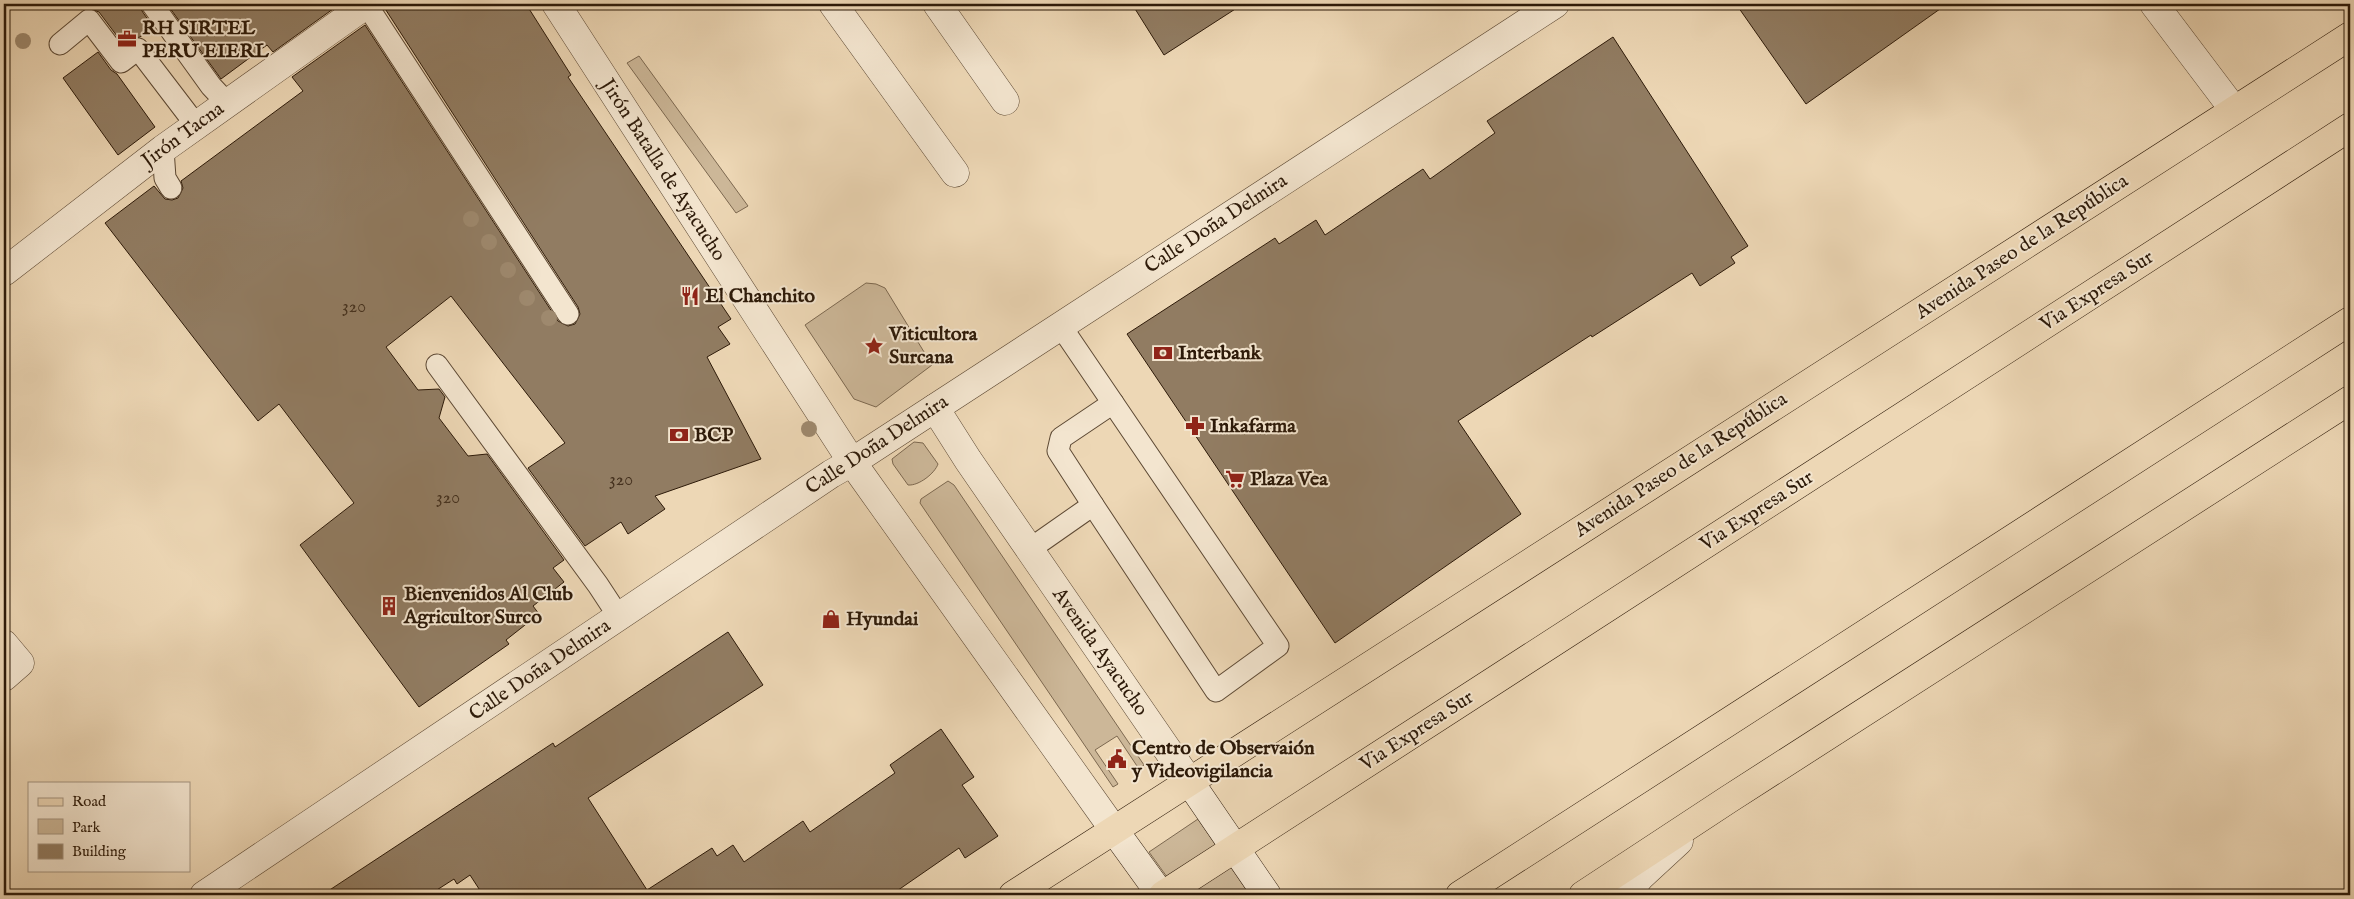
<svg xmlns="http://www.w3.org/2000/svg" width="2354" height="899" font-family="'IM FELL English',serif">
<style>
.green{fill:#ccb798;stroke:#7c6850}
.building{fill:#917c62;stroke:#2d1a09}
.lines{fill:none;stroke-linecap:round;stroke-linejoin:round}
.service-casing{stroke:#5d4934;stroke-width:23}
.pedestrian-casing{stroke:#5d4934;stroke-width:29}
.minor-casing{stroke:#5d4934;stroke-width:29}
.tertiary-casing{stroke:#5d4934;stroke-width:29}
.secondary-casing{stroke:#2d1a09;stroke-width:29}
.primary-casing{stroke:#2d1a09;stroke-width:29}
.trunk-casing{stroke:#2d1a09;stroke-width:29}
.service{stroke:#f3e5cf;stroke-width:21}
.pedestrian{stroke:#f3e5cf;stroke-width:28}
.minor{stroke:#f3e5cf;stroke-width:28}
.tertiary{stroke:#f3e5cf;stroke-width:28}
.secondary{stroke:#f3e5cf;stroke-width:28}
.primary{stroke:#edd7b5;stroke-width:28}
.trunk{stroke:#edd7b5;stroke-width:28}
.tree{fill:#9e896e}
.labels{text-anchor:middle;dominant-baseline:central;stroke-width:4;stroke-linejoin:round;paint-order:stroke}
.number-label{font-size:18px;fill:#46321f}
.poi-label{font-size:20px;font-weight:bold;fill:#2d1a09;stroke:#f3e5cf;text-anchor:start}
.street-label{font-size:20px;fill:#2d1a09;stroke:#f3e5cf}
</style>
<rect width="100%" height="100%" fill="#edd7b5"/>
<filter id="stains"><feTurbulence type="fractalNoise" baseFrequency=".004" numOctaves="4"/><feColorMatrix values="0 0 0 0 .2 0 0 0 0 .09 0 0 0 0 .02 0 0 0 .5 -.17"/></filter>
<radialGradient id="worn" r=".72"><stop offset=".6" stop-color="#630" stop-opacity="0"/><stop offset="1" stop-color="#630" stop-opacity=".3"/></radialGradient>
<g class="green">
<polygon points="639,56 748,206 736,213 627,63"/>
<polygon points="866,283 876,284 885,288 932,365 876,407 854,399 805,325"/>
<path d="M914 442 923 443 938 464C935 473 919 486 908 485L893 464 892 459Z"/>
<polygon points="948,481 954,485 1144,765 1139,769 1117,736 1095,750 1118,784 1113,787 920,503 921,499"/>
<polygon points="1198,819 1250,895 1180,895 1149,852"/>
</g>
<g class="building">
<polygon points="85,4 140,4 142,11 153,27 140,37 131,39 123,44 99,12 88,8"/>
<polygon points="167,4 340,4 273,52 267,45 221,79"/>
<polygon points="382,4 526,4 571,75 568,77 731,319 718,327 730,344 707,357 761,459 655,496 665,509 628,534 621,522 585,546 528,468 565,443 451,296 386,347 418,390 439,389 445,397 439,418 468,456 487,454 564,560 553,568 564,582 533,606 539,614 506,640 509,644 419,707 300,545 354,503 279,404 258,421 105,223 154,186 165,199 172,200 178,198 183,188 181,181 303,91 292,77 365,25 558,321 568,326 575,324 580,314 578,307"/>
<polygon points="1132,4 1243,4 1164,55"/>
<polygon points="1736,4 1947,4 1806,104"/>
<polygon points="1613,37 1748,246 1731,257 1735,263 1700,286 1692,273 1592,337 1591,335 1458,421 1521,514 1335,643 1127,334 1275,238 1279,244 1316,220 1325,235 1423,169 1430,179 1495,133 1487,121"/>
<polygon points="98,52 111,70 117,74 155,127 118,155 63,78"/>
<polygon points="728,632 763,685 588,798 647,890 712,848 717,856 733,845 744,862 803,821 810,832 895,773 890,765 941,729 974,777 962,785 998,836 965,858 959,848 891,895 483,895 470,875 457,884 454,879 429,895 322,895 553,743 555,747"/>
</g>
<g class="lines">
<g class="service-casing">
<g id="service">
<polyline points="152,4 211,86 227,103"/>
<polyline points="366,4 568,314"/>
<polyline points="60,44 89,20 121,62 138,49 196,125"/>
<polyline points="163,149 165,178 171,188"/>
<polyline points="437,365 598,585 619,617"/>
<polyline points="1093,505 1058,451 1061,438 1113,403"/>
<polyline points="1030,549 1093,505 1216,691 1278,646 1060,325"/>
</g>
</g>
<g class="pedestrian-casing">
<g id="pedestrian">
<polyline points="833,4 955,173"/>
<polyline points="4,644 20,663 4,677"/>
</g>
</g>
<g class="minor-casing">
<g id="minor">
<polyline points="937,4 1005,101"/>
<polyline points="2154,4 2234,110"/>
<polyline points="4,272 163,149 367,4"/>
<polyline points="204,895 831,474 852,462"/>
<polyline points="1626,895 1640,877 1679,841"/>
</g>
</g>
<g class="tertiary-casing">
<g id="tertiary">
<polyline points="556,4 852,462 1114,830"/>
<polyline points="935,408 968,460 1189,781"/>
<polyline points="852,462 1555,4"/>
</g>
</g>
<g class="secondary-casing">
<g id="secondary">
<polyline points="1189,781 1267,895"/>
<polyline points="1114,830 1161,895"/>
</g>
</g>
<g class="primary-casing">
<g id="primary">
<polyline points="1013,895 2350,36"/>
<polyline points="1583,895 1729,799 2350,400"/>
</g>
</g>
<g class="trunk-casing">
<g id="trunk">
<polyline points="1163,895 2350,127"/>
<polyline points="1460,895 2350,321"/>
</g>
</g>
<use href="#service" class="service"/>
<use href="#pedestrian" class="pedestrian"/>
<use href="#minor" class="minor"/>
<use href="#tertiary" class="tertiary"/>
<use href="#secondary" class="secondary"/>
<use href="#primary" class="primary"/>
<use href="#trunk" class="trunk"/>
</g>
<g class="tree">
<circle cx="23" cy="41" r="8"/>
<circle cx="471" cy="219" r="8"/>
<circle cx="489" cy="242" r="8"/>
<circle cx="508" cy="270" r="8"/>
<circle cx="527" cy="298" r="8"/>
<circle cx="549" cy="318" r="8"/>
<circle cx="809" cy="429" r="8"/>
</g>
<defs>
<g id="office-bare" transform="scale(1.5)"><path d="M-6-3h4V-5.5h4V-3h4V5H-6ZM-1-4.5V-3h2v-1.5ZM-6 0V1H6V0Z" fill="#8f2418" stroke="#f3e5cf" stroke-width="2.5" paint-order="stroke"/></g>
<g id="restaurant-bare" transform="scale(1.5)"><path d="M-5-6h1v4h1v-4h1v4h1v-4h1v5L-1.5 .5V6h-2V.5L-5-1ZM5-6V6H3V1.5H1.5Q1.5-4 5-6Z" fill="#8f2418" stroke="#f3e5cf" stroke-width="2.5" paint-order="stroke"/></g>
<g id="sight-bare" transform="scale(1.5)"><path d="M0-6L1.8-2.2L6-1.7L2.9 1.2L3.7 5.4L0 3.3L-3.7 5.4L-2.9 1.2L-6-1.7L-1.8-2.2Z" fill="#8f2418" stroke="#f3e5cf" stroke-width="2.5" paint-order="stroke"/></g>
<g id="bank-bare" transform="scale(1.5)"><path d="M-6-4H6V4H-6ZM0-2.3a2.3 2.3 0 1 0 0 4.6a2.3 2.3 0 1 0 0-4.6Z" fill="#8f2418" stroke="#f3e5cf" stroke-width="2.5" paint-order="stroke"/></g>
<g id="pharmacy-bare" transform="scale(1.5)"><path d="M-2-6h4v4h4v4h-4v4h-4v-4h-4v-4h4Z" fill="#8f2418" stroke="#f3e5cf" stroke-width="2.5" paint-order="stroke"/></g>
<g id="supermarket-bare" transform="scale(1.5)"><path d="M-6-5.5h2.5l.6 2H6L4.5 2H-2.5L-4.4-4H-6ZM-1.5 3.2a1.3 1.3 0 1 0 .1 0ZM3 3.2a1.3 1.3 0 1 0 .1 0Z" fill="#8f2418" stroke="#f3e5cf" stroke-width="2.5" paint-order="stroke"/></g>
<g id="building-bare" transform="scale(1.5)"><path d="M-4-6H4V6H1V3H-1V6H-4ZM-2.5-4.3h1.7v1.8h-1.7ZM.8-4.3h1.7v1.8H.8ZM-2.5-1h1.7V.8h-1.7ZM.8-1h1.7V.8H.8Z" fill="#8f2418" stroke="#f3e5cf" stroke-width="2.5" paint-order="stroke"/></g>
<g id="shop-bare" transform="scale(1.5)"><path d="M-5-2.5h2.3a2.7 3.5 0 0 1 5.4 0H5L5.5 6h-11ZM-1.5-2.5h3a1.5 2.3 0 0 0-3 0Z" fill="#8f2418" stroke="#f3e5cf" stroke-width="2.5" paint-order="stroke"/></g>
<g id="civic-bare" transform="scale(1.5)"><path d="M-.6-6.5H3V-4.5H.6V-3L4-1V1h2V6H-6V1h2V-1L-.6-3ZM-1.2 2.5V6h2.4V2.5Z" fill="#8f2418" stroke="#f3e5cf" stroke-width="2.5" paint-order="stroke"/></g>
</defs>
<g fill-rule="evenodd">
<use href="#office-bare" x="127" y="39"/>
<use href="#restaurant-bare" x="690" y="296"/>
<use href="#sight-bare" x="874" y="346"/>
<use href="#bank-bare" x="1163" y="353"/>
<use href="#pharmacy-bare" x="1195" y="426"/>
<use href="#bank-bare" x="679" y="435"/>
<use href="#supermarket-bare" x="1235" y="479"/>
<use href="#building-bare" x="389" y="606"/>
<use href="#shop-bare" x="831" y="619"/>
<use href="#civic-bare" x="1117" y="759"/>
</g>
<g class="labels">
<g class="number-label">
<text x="354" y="307">320</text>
<text x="621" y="480">320</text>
<text x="448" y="498">320</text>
</g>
<g class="poi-label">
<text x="142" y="28">RH SIRTEL<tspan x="142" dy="23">PERU EIERL</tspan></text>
<text x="705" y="296">El Chanchito</text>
<text x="889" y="334">Viticultora<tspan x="889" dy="23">Surcana</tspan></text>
<text x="1178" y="353">Interbank</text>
<text x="1210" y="426">Inkafarma</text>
<text x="694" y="435">BCP</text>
<text x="1250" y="479">Plaza Vea</text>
<text x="404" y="594">Bienvenidos Al Club<tspan x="404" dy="23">Agricultor Surco</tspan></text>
<text x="846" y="619">Hyundai</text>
<text x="1132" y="748">Centro de Observaión<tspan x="1132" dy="23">y Videovigilancia</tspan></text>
</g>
<g class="street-label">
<text transform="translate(183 135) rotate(-36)">Jirón Tacna</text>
<text transform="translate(663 170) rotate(57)">Jirón Batalla de Ayacucho</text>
<text transform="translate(1216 224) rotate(-33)">Calle Doña Delmira</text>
<text transform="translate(2022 247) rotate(-33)">Avenida Paseo de la República</text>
<text transform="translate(2097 291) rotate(-33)">Via Expresa Sur</text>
<text transform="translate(877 445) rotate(-33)">Calle Doña Delmira</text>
<text transform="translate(1681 465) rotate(-33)">Avenida Paseo de la República</text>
<text transform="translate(1757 511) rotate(-33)">Via Expresa Sur</text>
<text transform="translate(1100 652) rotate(55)">Avenida Ayacucho</text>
<text transform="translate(540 670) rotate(-34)">Calle Doña Delmira</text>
<text transform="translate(1417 731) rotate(-33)">Via Expresa Sur</text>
</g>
</g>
<rect width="2354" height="899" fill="none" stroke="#edd7b5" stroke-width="20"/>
<rect x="5" y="5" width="2344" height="889" fill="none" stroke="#2d1a09" stroke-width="2.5"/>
<rect x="10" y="10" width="2334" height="879" fill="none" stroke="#2d1a09"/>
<rect x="28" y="782" width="162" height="90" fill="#f3e5cf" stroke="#a49480"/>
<rect x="38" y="798" width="25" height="8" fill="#edd7b5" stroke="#a49480"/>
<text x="72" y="806" font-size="15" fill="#2d1a09">Road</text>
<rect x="38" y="819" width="25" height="15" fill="#ccb798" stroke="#a49480"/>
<text x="72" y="832" font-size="15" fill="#2d1a09">Park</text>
<rect x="38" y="844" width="25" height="15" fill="#917c62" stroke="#a49480"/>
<text x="72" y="856" font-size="15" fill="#2d1a09">Building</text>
<rect width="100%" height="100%" filter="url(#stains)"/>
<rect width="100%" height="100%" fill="url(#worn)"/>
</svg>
